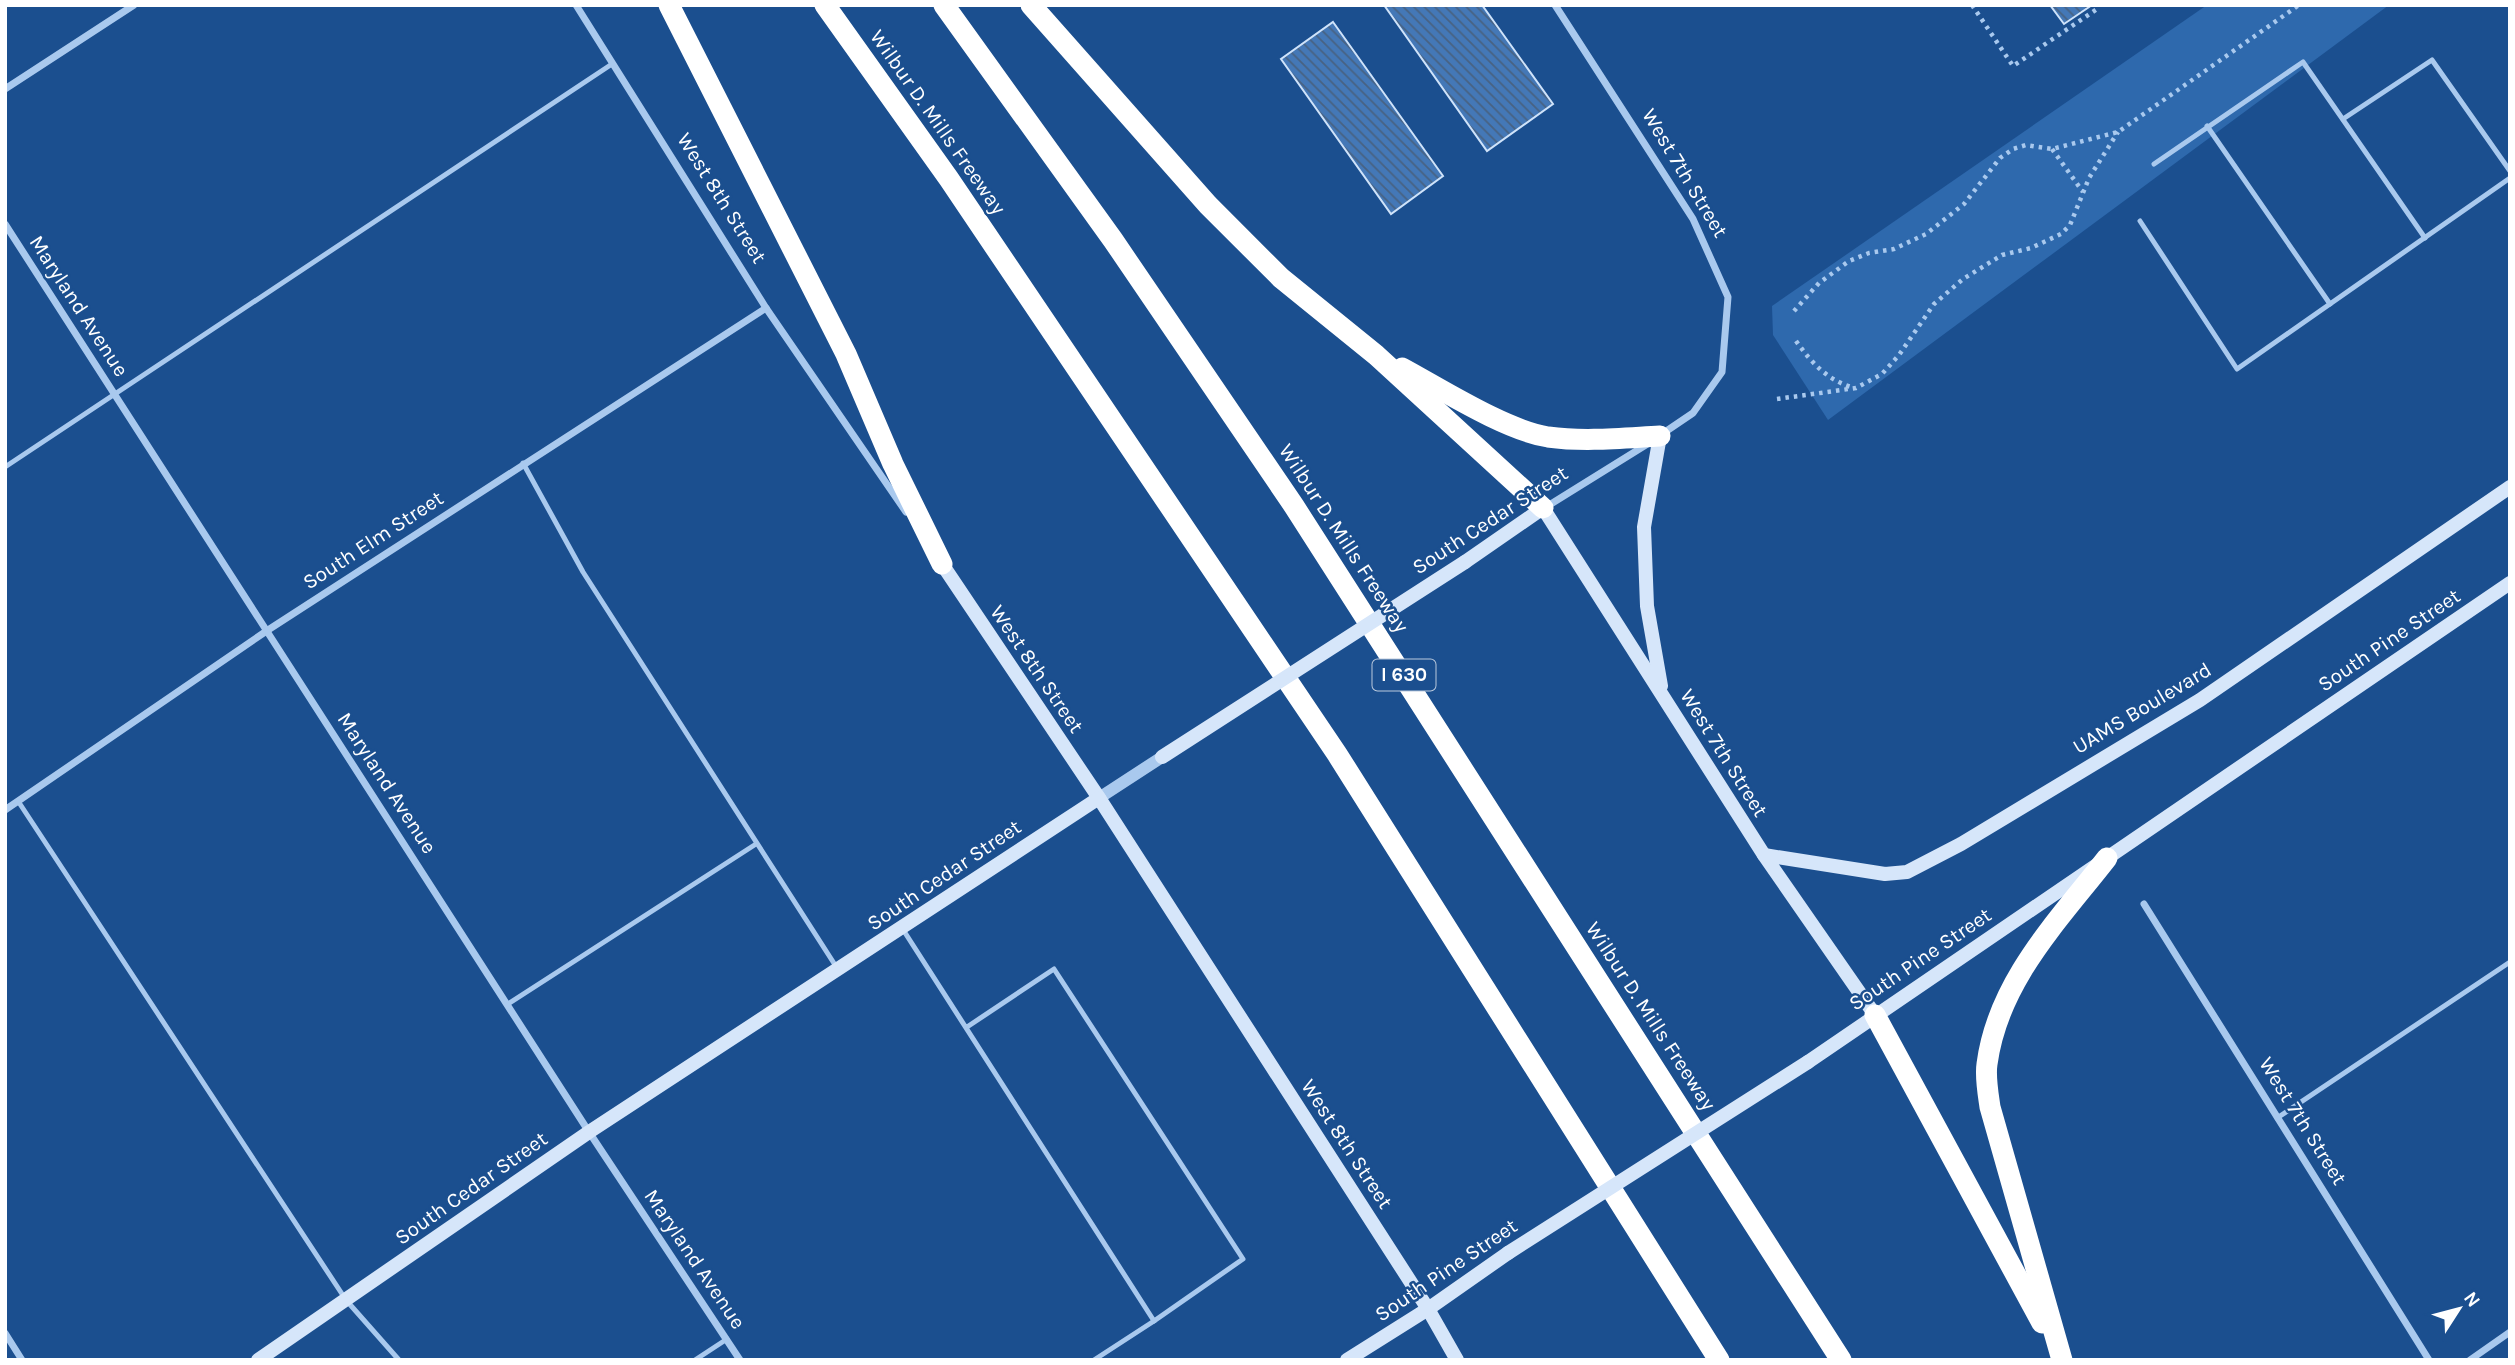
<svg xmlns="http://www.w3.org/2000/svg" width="2515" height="1365" font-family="Karla,sans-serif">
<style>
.grass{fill:#2e69ad}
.building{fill:url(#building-back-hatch);stroke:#cfe3fa;stroke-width:2}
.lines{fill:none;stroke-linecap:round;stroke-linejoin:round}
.path{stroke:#a9c9ee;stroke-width:4.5;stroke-dasharray:3.5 5;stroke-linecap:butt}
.service{stroke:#a9c9ee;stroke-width:5}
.minor{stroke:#a9c9ee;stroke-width:7}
.tertiary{stroke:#a9c9ee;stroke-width:12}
.secondary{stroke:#d6e6fa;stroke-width:14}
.motorway{stroke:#fff;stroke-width:21}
.secondary-bridge{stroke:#d6e6fa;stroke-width:14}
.labels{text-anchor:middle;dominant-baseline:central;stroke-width:5;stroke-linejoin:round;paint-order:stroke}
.shield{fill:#1b4f8f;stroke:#bbcadd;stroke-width:2}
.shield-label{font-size:19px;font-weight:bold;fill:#fff}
.street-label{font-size:21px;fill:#fff;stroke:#1b4f8f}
</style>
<defs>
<pattern id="building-back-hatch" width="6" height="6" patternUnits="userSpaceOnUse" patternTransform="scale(1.75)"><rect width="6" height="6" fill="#4478b7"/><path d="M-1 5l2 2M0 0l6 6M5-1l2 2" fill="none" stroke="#486282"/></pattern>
</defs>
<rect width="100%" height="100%" fill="#1b4f8f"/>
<polygon class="grass" points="2207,5 2389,5 1828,420 1773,335 1772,306"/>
<g class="building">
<polygon points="1384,5 1482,5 1553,104 1487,151"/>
<polygon points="2050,5 2092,5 2064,24"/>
<polygon points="1333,22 1443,176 1391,214 1281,59"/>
</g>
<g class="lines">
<g class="path">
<polyline points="1972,5 2013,66 2097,9"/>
<polyline points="2052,149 2083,192"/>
<polyline points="1794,311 1819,283 1849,261 1869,253 1894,249 1926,234 1964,204 2000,158 2013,149 2026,145 2052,149 2118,132 2299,5"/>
<path d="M1796 341C1811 362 1826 379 1851 387"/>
<polyline points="1777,399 1856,388 1882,374 1899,355 1934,304 1963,279 2002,255 2031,248 2061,234 2070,225 2089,178 2118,132"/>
</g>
<g class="service">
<polyline points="2343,119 2432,60 2510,171"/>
<polyline points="2207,126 2330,304"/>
<polyline points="2154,164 2303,62 2425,238"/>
<polyline points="2140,221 2237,369 2510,178"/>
<polyline points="523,463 583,572 837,968"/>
<polyline points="5,467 612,64"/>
<polyline points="18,801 346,1300 399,1360"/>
<polyline points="902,928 1154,1321 1243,1259 1054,969 967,1027"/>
<polyline points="508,1004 756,844"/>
<polyline points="2277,1118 2510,962"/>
<polyline points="695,1360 727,1339"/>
<polyline points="1094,1360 1154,1321"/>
</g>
<g class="minor">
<polyline points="576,5 766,308 906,512"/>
<polyline points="1555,5 1693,219 1728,297 1722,372 1693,413 1662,434"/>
<polyline points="5,89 134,5"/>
<polyline points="5,224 589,1132 740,1360"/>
<polyline points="1546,507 1649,443"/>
<polyline points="5,810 268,630 766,308"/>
<polyline points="2144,904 2429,1360"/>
<polyline points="5,1333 22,1360"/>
<polyline points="2470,1360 2510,1332"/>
</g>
<polyline class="tertiary" points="1099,798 1162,757"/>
<g class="secondary">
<polyline points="1660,436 1644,527 1647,606 1661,686"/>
<polyline points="1465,562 1543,508 1764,855 1875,1015"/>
<polyline points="942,564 1099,798 1428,1309 1457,1360"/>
<polyline points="1764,855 1885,874 1907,872 1961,844 2200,700 2510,487"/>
<polyline points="1808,1062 2510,583"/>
<polyline points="258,1360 589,1132 1099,798"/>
<polyline points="1347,1360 1428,1309 1508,1253"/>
</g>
<g class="motorway">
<polyline points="669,5 846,354 893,464 942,564"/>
<polyline points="825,5 949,179 1337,754 1719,1360"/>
<polyline points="944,5 1113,240 1294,506 1841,1360"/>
<polyline points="1031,5 1208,205 1281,278 1376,355 1543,508"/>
<path d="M1402 368C1441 389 1505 430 1548 437 1585 442 1623 438 1660 436"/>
<polyline points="1875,1015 2042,1323"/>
<path d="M2062 1360 1990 1107C1988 1093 1985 1077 1987 1064 1998 981 2058 921 2107 858"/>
</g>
<g class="secondary-bridge">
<polyline points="1162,757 1465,562"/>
<polyline points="1508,1253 1808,1062"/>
</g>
</g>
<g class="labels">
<rect class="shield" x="1372.5" y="659.5" width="63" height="31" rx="5"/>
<g class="shield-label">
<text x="1404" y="675">I 630</text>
</g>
<g class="street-label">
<text transform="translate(938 122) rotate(55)">Wilbur D. Mills Freeway</text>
<text transform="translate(1685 173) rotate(59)">West 7th Street</text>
<text transform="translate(722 198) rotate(58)">West 8th Street</text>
<text transform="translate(79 306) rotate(57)">Maryland Avenue</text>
<text transform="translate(1490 520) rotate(-33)">South Cedar Street</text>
<text transform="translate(1344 538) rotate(57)">Wilbur D. Mills Freeway</text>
<text transform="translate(373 540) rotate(-33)">South Elm Street</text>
<text transform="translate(2389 640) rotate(-34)">South Pine Street</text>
<text transform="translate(1037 669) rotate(56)">West 8th Street</text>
<text transform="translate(2142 708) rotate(-31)">UAMS Boulevard</text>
<text transform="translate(1724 753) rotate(58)">West 7th Street</text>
<text transform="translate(387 783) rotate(57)">Maryland Avenue</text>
<text transform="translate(944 875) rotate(-34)">South Cedar Street</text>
<text transform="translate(1920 959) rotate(-34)">South Pine Street</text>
<text transform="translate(1651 1016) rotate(57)">Wilbur D. Mills Freeway</text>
<text transform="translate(2303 1121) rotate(58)">West 7th Street</text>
<text transform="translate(1347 1144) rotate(57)">West 8th Street</text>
<text transform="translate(471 1188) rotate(-35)">South Cedar Street</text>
<text transform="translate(695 1259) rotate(56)">Maryland Avenue</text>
<text transform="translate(1446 1270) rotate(-34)">South Pine Street</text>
</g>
</g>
<rect width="2515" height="1365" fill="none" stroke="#ffffff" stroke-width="14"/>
<g transform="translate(2459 1309) rotate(54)" stroke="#1b4f8f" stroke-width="5" paint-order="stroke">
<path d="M0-5L12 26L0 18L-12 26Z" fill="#ffffff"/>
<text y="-10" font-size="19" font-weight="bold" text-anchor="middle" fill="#ffffff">N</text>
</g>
</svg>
